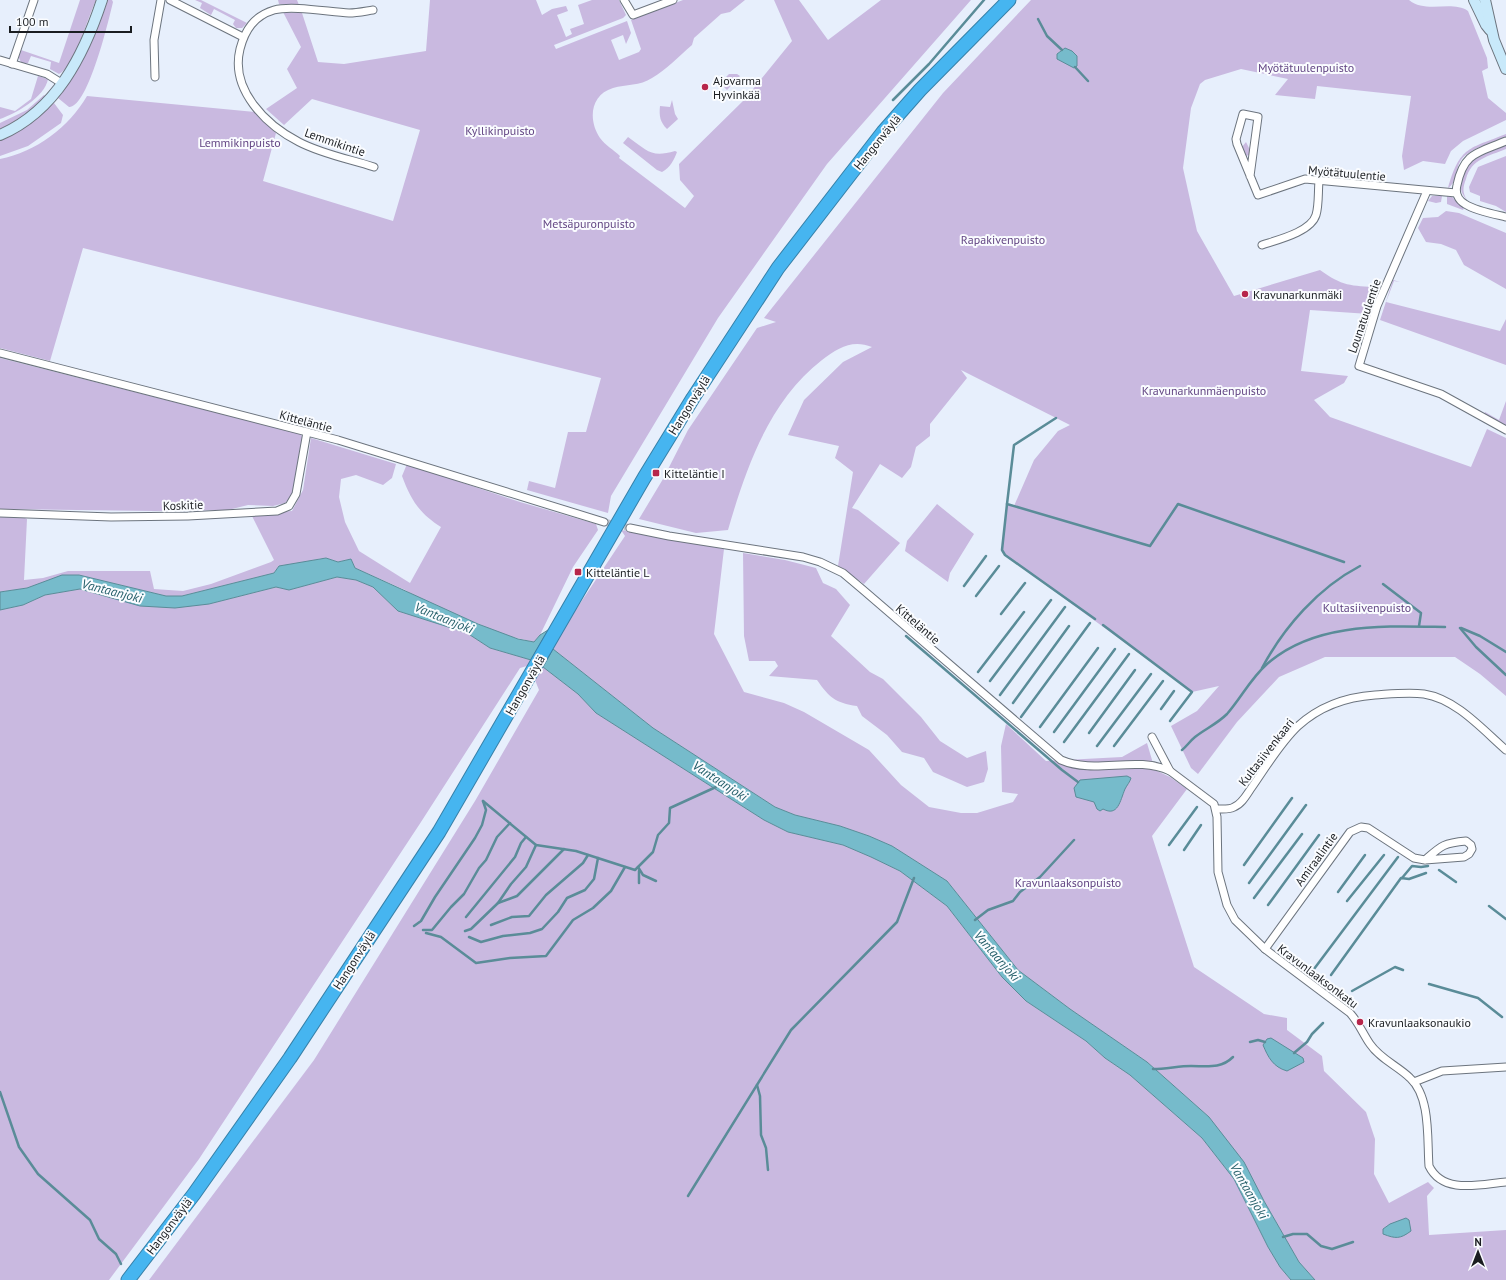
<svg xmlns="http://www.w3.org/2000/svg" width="1506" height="1280" font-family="'PT Sans',sans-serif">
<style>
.green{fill:#c9b9e0}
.water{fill:#76bbcb;stroke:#5a8c98}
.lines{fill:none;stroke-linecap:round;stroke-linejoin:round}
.stream{stroke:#5a8c98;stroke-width:2.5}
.street-tunnel{stroke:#bec5d0;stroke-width:7;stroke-dasharray:7 3.5;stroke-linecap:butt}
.street-casing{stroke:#6c747e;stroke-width:9}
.secondary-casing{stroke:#6c747e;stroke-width:12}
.highway-casing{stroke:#3780a8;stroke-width:15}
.street{stroke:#fff;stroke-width:7}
.secondary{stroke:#c8e9fa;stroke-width:10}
.highway{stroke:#46b5f0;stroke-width:13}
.poi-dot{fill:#b7264b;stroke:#fafcff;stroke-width:1.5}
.labels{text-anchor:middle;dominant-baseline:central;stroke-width:4;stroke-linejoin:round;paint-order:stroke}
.park-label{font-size:12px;fill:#634684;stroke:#fafcff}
.poi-label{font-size:12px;fill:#1a1d21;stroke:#fafcff;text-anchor:start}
.street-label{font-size:12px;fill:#1a1d21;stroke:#fafcff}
.water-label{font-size:13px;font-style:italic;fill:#255f6a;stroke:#fafcff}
</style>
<rect width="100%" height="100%" fill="#e7effc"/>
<g class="green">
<path d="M80 0H96C88 17 74 67 59 74L50 69 51 62 31 56 28 63 23 64C18 59 18 56 21 50L59 63Z"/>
<path d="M108 0H112L113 2C109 19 88 108 69 107L58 98C81 69 96 35 108 0Z"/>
<polygon points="195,0 201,0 247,23 242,28 236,28 233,24 235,20 214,9 211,15 200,8 202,3"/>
<polygon points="278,0 297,0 299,5 279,4"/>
<path d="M430 0H536L542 15 552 9 566 6 568 11 557 15 566 37 572 34 570 29 584 24 578 5 592 0H619L626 15 623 18 554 45 556 49 627 21 631 33 626 44 623 35 611 40 619 60 639 52 641 49 631 20 683 0H745L730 12 721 14 694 38 692 45C679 56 666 70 652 78 640 86 626 84 613 88 590 95 588 120 600 138 605 145 614 150 620 156L619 158 685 208 694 196 680 180 679 164 745 99 792 41 774 0H799L828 40 881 0H971L827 164 718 318 611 496 608 513 527 490 529 481 555 488 568 432H586L601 378 83 248 50 361 0 348V159C36 152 69 127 87 96L255 112 276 133 263 181 393 221 420 130 312 99 284 125 266 109 297 88 287 69 301 47 283 12 302 13 318 62 344 64 426 51Z"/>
<path d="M1031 0H1409C1426 14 1452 0 1468 11L1487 58 1488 68 1482 71 1488 98 1506 113V120L1463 141 1451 151 1445 164 1423 161 1404 170 1402 156 1411 96 1317 86 1315 99 1275 95 1288 79 1241 69 1205 80 1200 84 1191 108 1183 168 1197 231 1234 296 1320 270C1342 286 1351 286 1378 287L1369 314 1310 310 1301 371 1348 376 1344 383 1314 400 1330 417 1471 467 1487 429 1506 438V696L1480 674 1455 657H1325L1279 677 1237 722 1198 774 1191 768 1171 726 1197 711 1219 686 1192 692 1005 555 1002 550 1007 504 1014 506 1034 460 1058 431 1070 425 961 370 967 378 930 424V436L916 447 911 467 902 478 880 464 852 508 858 510 900 543 864 584 838 566 853 472 835 458 839 446 788 435 804 400 843 362 872 347C852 339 838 348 822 360 769 401 746 468 728 530L696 533 639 519 663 479 688 430 757 328 776 322 764 318 943 93Z"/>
<polygon points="729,74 737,74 740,76 727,90 720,83"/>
<path d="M38 76 48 79C45 97 15 114 0 119V107L15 111 31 99Z"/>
<path d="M44 95 46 97C32 110 17 121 0 129V123L27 110Z"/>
<path d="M672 100 675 114 678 119 667 129C660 122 659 116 660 106L670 107Z"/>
<polygon points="54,103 63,115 61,123 28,146 0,156 0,140 24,127"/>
<path d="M1506 134V137C1492 143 1470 148 1461 160 1455 169 1457 183 1448 188 1460 146 1469 149 1506 134Z"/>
<path d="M628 137C648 151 651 158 675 151L677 152C674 160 670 168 662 172L657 170 623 143Z"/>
<polygon points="1246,142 1250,150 1249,155 1246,156 1242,147"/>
<path d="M1506 145V149C1489 156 1471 159 1466 179 1463 187 1462 192 1467 200 1462 195 1460 189 1461 183 1464 158 1486 153 1506 145Z"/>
<polygon points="1506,156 1506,212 1496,206 1480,201 1480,196 1470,192 1469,187 1478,167"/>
<polygon points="1432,196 1442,196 1441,202 1436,203 1428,201"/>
<polygon points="1447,196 1452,197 1464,208 1463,210 1447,204"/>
<polygon points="1446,211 1459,213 1506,233 1506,289 1464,265 1456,250 1441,244 1426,242 1418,228 1423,218 1438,217"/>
<polygon points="1393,280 1400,282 1394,281 1386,302 1500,331 1506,319 1506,365 1380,320"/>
<polygon points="0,358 301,434 302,437 292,496 285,503 273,506 248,505 228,510 155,511 0,509"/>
<polygon points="1506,401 1506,426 1484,415 1485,412 1499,420"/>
<path d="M311 438 396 464 392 478 383 485 356 475 341 479 339 497 345 522 359 551 410 583 441 527C419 513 411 500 402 476L407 464 520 502 596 524 598 530 573 567 540 635 534 642 504 635 417 597 405 590 355 568 351 559 338 562 326 558 318 559 304 563 279 566 274 573 182 596H166L79 575 27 588 0 592V516H20L27 519 24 580 43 578 68 571H150L154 589 183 591 211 584 271 562 274 560 251 514 292 511 303 490Z"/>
<polygon points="937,504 974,534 950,573 948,582 905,551 907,541"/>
<polygon points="621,530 724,549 714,634 744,692 784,703 804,712 869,750 901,785 929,807 961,813 977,813 1013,802 1018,794 1002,792 1001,746 1006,724 1046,761 1122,757 1147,743 1155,770 1170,777 1187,789 1152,836 1194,967 1264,1014 1287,1018 1287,1030 1322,1056 1324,1071 1366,1112 1375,1139 1374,1174 1389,1203 1428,1182 1434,1188 1427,1196 1429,1235 1506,1230 1506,1280 1315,1280 1299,1262 1264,1201 1209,1117 1147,1062 1070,1009 1018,970 947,881 892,846 869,836 840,826 795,815 775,807 653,728 553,649 567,623 625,536"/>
<path d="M743 553 785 560 816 568 823 583 836 589 850 605 831 636 870 672 883 679 921 717 940 741 967 758 986 751 988 769 984 782 967 787 933 772 924 758 902 752 887 735 862 716 857 706C835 703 829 697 817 680L769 676 778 666 775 661H749L744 636Z"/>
<polygon points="337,577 356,580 373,587 398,611 467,633 490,648 531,660 527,666 520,668 421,822 199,1159 109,1280 0,1280 0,610 23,605 45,595 80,589 106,596 209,604 276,587 289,590"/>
<polygon points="543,667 578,694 596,713 764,820 788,832 843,845 871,857 900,871 947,906 1002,977 1026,1001 1086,1041 1105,1058 1130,1075 1202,1138 1234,1179 1268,1247 1280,1267 1291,1280 149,1280 314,1060 475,801 539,690 535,680"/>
</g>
<g class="water">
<polygon points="1065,48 1072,51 1077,56 1077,66 1074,68 1057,59 1057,54"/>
<polygon points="326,558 338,562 351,559 355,568 478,624 518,639 534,642 540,635 548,630 531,660 490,648 467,633 398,611 373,587 356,580 337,577 289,590 276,587 209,604 175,608 140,606 80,589 45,595 23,605 0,610 0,592 27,588 62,575 79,575 166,596 182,596 274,573 279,566"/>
<polygon points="553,649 653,728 775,807 795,815 840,826 869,836 892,846 947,881 1018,970 1070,1009 1147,1062 1209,1117 1244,1162 1264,1201 1299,1262 1315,1280 1291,1280 1280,1267 1268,1247 1234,1179 1202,1138 1130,1075 1105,1058 1086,1041 1026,1001 1002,977 947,906 900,871 871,857 843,845 788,832 764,820 596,713 578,694 543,667"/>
<path d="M1127 776 1131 778C1130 782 1127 785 1125 789 1120 801 1118 817 1103 809L1100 811 1097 809 1094 802 1076 797 1074 788 1080 780Z"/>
<path d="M1271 1038 1303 1058 1304 1062 1287 1071C1273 1067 1268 1057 1263 1045L1267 1039Z"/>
<path d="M1406 1218 1409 1220 1411 1231C1400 1239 1396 1239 1383 1234V1229L1390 1224Z"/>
</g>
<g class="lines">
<g class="stream">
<polyline points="1038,19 1047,36 1062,50"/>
<polyline points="1075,67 1088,81"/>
<polyline points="893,100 929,64 984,0"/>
<polyline points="1056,418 1014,445 1007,504 1150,546 1178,504 1344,562"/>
<polyline points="1007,504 1002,550 1005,555 1095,619"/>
<polyline points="1383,584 1421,613 1419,626"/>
<polyline points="964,586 986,556"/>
<polyline points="976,596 999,566"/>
<polyline points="1001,614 1025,583"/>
<polyline points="1103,625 1192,692 1170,721"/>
<polyline points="1460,628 1476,647 1506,675"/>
<polyline points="1461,628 1480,636 1506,652"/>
<polyline points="906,636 1062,770 1078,782"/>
<path d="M1262 668C1284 627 1318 588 1360 566"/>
<polyline points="978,672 1024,612"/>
<polyline points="990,681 1051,600"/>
<polyline points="1000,695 1065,607"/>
<polyline points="1013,703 1069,626"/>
<polyline points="1161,709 1174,691"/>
<polyline points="1021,717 1090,623"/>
<polyline points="1040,727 1098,648"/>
<polyline points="1054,732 1115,649"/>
<polyline points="1089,733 1135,670"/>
<polyline points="1064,742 1129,654"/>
<polyline points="1097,746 1151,674"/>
<polyline points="1114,746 1163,681"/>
<path d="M1182 750C1187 746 1190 741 1195 737 1205 729 1217 724 1227 714 1241 698 1251 678 1267 664 1314 622 1385 626 1445 627"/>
<polyline points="483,801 536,845 576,851 635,870 653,852 658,835 669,823 670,808 716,787"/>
<polyline points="1169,845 1197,807"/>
<polyline points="1184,850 1201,825"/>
<polyline points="1244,865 1292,798"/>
<polyline points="638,867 643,875 656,881"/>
<polyline points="1439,870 1456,882"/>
<polyline points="639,871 639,883"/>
<polyline points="1402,878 1412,866 1421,867 1428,866"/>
<polyline points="1249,883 1306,805"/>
<polyline points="1338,892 1365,855"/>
<polyline points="1254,898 1302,834"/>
<polyline points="1347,901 1384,855"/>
<polyline points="498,903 517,896 564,849"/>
<polyline points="1268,905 1319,835"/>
<polyline points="1489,906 1506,919"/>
<polyline points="466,917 515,857 521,843 526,837"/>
<polyline points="975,920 988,910 1013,901 1020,892 1040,877 1074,840"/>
<polyline points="491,925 512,917 529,916 546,895 583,863 588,855"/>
<polyline points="414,926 421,921 435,897 475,838 482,825 486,810 483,801"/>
<polyline points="423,930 432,930 451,907 464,894 479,868 486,860 497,837 510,823"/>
<polyline points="465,931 471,929 498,903 511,884 526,867 536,845"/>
<polyline points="426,933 441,937 476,963 510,958 546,956 573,920 593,908 611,891 625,867"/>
<polyline points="469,937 481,942 503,936 530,933 542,929 558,912 567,898 585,890 594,879 598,858"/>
<polyline points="1314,969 1398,857"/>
<polyline points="1331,975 1401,878 1409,879 1426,873"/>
<polyline points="1429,984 1478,998 1502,1017"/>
<polyline points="1352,991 1395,967 1403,970"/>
<polyline points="1250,1042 1258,1040 1265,1042"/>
<polyline points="1294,1053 1307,1042 1312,1034 1323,1023"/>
<path d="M1153 1069C1166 1069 1179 1066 1191 1066 1207 1066 1221 1069 1233 1057"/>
<polyline points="757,1085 760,1096 761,1135 766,1148 768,1170"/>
<polyline points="0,1092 19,1147 38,1174 90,1220 99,1239 116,1254 121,1264"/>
<polyline points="688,1196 791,1030 897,922 914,878"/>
<polyline points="1283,1237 1293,1234 1307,1234 1321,1246 1332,1249 1353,1242"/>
</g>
<polyline class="street-tunnel" points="604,522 630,528"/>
<g class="street-casing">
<g id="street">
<polyline points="170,0 243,37"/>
<polyline points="624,0 633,15 673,0"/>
<path d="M373 10C366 11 357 13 349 13 329 12 292 5 274 10 254 16 245 30 240 49 230 90 266 125 299 142 322 154 349 159 374 167"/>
<polyline points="0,60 47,74 63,84"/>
<polyline points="12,64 34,0"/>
<polyline points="155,77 154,40 161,0"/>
<path d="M1506 141C1478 153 1464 152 1457 185 1455 193 1458 200 1465 204 1476 211 1493 214 1506 217"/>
<polyline points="1250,176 1258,117 1243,114 1236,139 1237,144 1258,195 1305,179 1456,193"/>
<polyline points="1427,191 1377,306 1359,366 1441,394 1506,430"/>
<path d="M1262 245C1277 240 1311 232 1316 215 1319 205 1318 192 1319 181"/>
<polyline points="0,353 338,440 604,522"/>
<polyline points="0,513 111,517 188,516 277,511 289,506 296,494 307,432"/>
<path d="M630 528 669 536 803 557 820 562 843 573 862 589 1061 760C1096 775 1135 755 1170 771"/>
<path d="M1152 737 1170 771 1214 804 1217 817 1218 872 1227 905 1235 920 1265 949 1350 1013C1359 1023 1363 1034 1370 1044 1380 1059 1398 1066 1410 1078 1431 1097 1427 1140 1429 1166 1443 1195 1481 1184 1506 1182"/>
<path d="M1216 809C1222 809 1229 810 1234 807 1242 804 1247 794 1252 787 1266 767 1280 743 1298 726 1320 706 1346 697 1375 695 1391 694 1408 692 1424 694 1456 699 1482 729 1506 750"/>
<path d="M1265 949 1350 832 1361 827 1368 828 1414 858 1425 860 1464 857 1469 854 1472 849 1471 845 1466 841C1443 843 1441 846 1425 860"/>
<polyline points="1414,1082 1442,1071 1506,1067"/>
</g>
</g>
<g class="secondary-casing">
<g id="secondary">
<polyline points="1474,0 1486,25 1490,30"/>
<polyline points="1485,0 1494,40 1506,69"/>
<path d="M0 135C56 111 84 55 102 0"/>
</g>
</g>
<g class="highway-casing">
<polyline id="highway" points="128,1280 194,1194 290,1058 439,832 644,478 693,398 778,268 883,132 920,90 1009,0"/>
</g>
<use href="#street" class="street"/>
<use href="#secondary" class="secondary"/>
<use href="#highway" class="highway"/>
</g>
<g class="poi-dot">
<circle cx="705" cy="87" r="4"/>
<circle cx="1245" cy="294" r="4"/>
<rect x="652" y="469" width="8" height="8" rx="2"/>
<rect x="574" y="568" width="8" height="8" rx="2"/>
<circle cx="1360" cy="1022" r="4"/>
</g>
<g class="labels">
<g class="park-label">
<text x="1306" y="67">Myötätuulenpuisto</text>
<text x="500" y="130">Kyllikinpuisto</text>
<text x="240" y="142">Lemmikinpuisto</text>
<text x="589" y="223">Metsäpuronpuisto</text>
<text x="1003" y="239">Rapakivenpuisto</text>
<text x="1204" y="390">Kravunarkunmäenpuisto</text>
<text x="1367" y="607">Kultasiivenpuisto</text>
<text x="1068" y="882">Kravunlaaksonpuisto</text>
</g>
<g class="poi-label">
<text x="713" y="80">Ajovarma<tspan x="713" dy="14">Hyvinkää</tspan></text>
<text x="1253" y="294">Kravunarkunmäki</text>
<text x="664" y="473">Kitteläntie I</text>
<text x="586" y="572">Kitteläntie L</text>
<text x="1368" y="1022">Kravunlaaksonaukio</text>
</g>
<g class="street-label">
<text transform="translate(335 142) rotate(19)">Lemmikintie</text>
<text transform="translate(877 142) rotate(-51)">Hangonväylä</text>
<text transform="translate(1347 173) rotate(5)">Myötätuulentie</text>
<text transform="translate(1364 316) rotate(-71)">Lounatuulentie</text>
<text transform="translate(689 405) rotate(-58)">Hangonväylä</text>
<text transform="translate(306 421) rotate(15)">Kitteläntie</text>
<text transform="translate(183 505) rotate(-2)">Koskitie</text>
<text transform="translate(918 624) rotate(41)">Kitteläntie</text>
<text transform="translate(525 685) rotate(-60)">Hangonväylä</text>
<text transform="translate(1266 752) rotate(-52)">Kultasiivenkaari</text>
<text transform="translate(1316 859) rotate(-54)">Amiraalintie</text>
<text transform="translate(354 960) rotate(-57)">Hangonväylä</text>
<text transform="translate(1318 976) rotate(37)">Kravunlaaksonkatu</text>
<text transform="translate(169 1226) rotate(-53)">Hangonväylä</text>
</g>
<g class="water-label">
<text transform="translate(112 591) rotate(14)">Vantaanjoki</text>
<text transform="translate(444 618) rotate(22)">Vantaanjoki</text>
<text transform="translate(720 781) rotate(33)">Vantaanjoki</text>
<text transform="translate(997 956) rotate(49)">Vantaanjoki</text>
<text transform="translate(1249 1191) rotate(60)">Vantaanjoki</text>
</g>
</g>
<g transform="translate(1478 1252)" stroke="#fafcff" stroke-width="3" paint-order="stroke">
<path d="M0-3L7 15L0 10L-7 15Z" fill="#1a1d21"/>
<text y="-6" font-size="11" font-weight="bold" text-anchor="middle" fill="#1a1d21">N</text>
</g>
<path d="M10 26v6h121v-6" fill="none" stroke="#1a1d21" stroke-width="2"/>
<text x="16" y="26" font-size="12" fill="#1a1d21" stroke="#fafcff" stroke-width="3" paint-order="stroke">100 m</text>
</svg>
